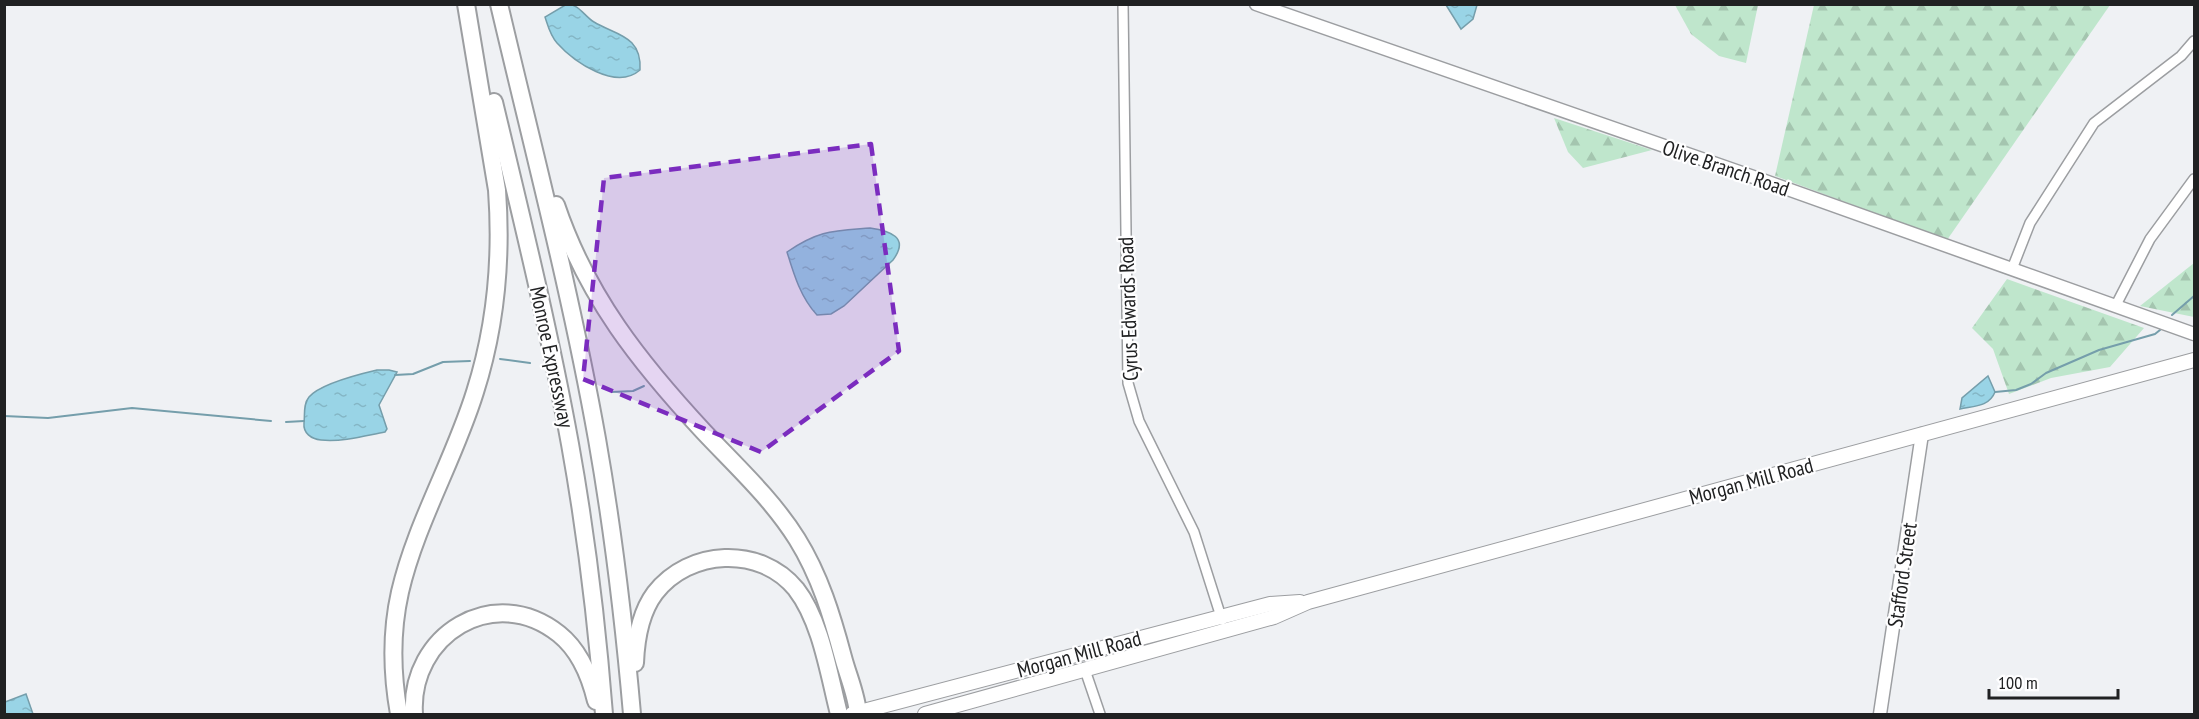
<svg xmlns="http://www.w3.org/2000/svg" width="2199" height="719" font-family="'PT Sans Narrow',sans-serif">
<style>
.forest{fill:url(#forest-firs)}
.water{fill:url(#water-ripples);stroke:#759eab;stroke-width:1.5}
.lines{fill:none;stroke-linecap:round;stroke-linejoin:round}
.stream{stroke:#759eab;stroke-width:2}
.street-casing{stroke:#9c9ea1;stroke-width:12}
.secondary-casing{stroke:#9c9ea1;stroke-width:15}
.primary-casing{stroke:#9c9ea1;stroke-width:16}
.highway-casing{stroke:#9c9ea1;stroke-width:20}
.street{stroke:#fff;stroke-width:9}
.secondary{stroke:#fff;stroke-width:12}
.primary{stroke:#fff;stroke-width:14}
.highway{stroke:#fff;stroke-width:16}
.marked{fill:#7b2cbf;fill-opacity:0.2;stroke:#7b2cbf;stroke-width:4.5;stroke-dasharray:12 8;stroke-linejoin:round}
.labels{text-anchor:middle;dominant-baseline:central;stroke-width:4.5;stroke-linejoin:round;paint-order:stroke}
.street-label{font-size:21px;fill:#202122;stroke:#fefeff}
</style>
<defs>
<pattern id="forest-firs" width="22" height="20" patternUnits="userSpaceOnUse" patternTransform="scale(1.5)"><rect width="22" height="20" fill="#bfe6cc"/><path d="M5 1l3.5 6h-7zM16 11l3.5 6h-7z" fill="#a4c5af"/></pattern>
<pattern id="water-ripples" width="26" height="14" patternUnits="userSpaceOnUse" patternTransform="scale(1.5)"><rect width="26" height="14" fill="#99d4e6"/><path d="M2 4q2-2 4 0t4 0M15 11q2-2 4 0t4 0" fill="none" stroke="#84b6c5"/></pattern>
</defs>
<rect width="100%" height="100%" fill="#eff1f4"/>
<g class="forest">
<polygon points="1675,5 1758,5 1746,63 1719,56 1691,34"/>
<polygon points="1814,5 2110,5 1947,240 1775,176"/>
<polygon points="1554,118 1652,150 1583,168 1568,152"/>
<polygon points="2194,263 2194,317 2140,306"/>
<polygon points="2007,279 2144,328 2110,367 2051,378 2009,394 1993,349 1972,328"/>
</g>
<g class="water">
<path d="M567 4C579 4 584 16 594 22 615 35 642 35 640 70 616 91 574 62 557 43 550 35 548 26 545 17Z"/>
<polygon points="1446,5 1477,5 1473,19 1461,29"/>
<path d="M870 228C890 231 910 237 893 260L844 306 831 314 817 315C801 298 794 275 787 252 819 230 833 231 870 228Z"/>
<path d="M377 370H389L397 372 379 405 387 429 385 432C364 436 343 442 321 440 311 439 303 433 304 423 305 415 303 404 309 397 320 384 360 374 377 370Z"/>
<path d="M1988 376 1995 392C1989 407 1974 406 1960 409L1962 398Z"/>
<polygon points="26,694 33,714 5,714 5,702"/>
</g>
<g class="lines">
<g class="stream">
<polyline points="2172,315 2194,296"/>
<polyline points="500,359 530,363"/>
<polyline points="395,375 413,374 443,362 470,361"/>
<polyline points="612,392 633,391 644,386"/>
<polyline points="1995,392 2016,390 2031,384 2046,373 2099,350 2155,334 2160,330"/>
<polyline points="4,416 48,418 132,408 271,421"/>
<polyline points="286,422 304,421"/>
</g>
<g class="street-casing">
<g id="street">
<polyline points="1123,4 1128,383 1139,421 1194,532 1222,620"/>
<polyline points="2012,269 2030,223 2094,123 2181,56 2194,41"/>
<polyline points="2116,305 2150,239 2194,179"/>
<polyline points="1085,670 1100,714"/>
</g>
</g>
<g class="secondary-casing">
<g id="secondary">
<polyline points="1256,4 1765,181 2194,334"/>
<polyline points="1880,714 1922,434"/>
</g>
</g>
<g class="primary-casing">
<g id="primary">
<polyline points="852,714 1270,604 1300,602"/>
<polyline points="925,714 1274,617 1308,602 2194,360"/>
</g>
</g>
<g class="highway-casing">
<g id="highway">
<path d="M499 4C533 149 571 293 597 439 613 530 624 622 632 714"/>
<path d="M494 102C521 215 549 329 570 444 586 533 597 624 604 714"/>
<path d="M556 205C587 297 640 363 704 432 736 466 772 499 797 539 820 576 832 616 843 657 848 676 857 696 858 714"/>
<path d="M635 663C636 638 640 613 655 593 689 549 760 545 796 589 821 621 829 675 839 714"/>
<path d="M399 714C392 675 391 632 400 592 416 523 454 460 475 392 496 326 502 258 497 190L466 4"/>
<path d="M414 714C409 635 494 582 559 634 579 650 590 676 596 701"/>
</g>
</g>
<use href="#street" class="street"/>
<use href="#secondary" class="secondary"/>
<use href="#primary" class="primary"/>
<use href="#highway" class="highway"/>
</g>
<path class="marked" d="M871 144 899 351 761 452 583 379 604 178Z"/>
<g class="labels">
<g class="street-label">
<text transform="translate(1726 168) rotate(19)">Olive Branch Road</text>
<text transform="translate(1128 309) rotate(-92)">Cyrus Edwards Road</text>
<text transform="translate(552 357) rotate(78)">Monroe Expressway</text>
<text transform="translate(1751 481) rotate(-15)">Morgan Mill Road</text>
<text transform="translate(1902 575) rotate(-82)">Stafford Street</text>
<text transform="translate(1079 654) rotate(-15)">Morgan Mill Road</text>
</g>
</g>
<rect width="2199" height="719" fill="none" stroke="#202122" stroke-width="12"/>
<path d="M1989 689v9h129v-9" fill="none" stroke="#202122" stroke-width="3"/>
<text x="1998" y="689" font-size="18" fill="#202122" stroke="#fefeff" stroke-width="4.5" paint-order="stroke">100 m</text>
</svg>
